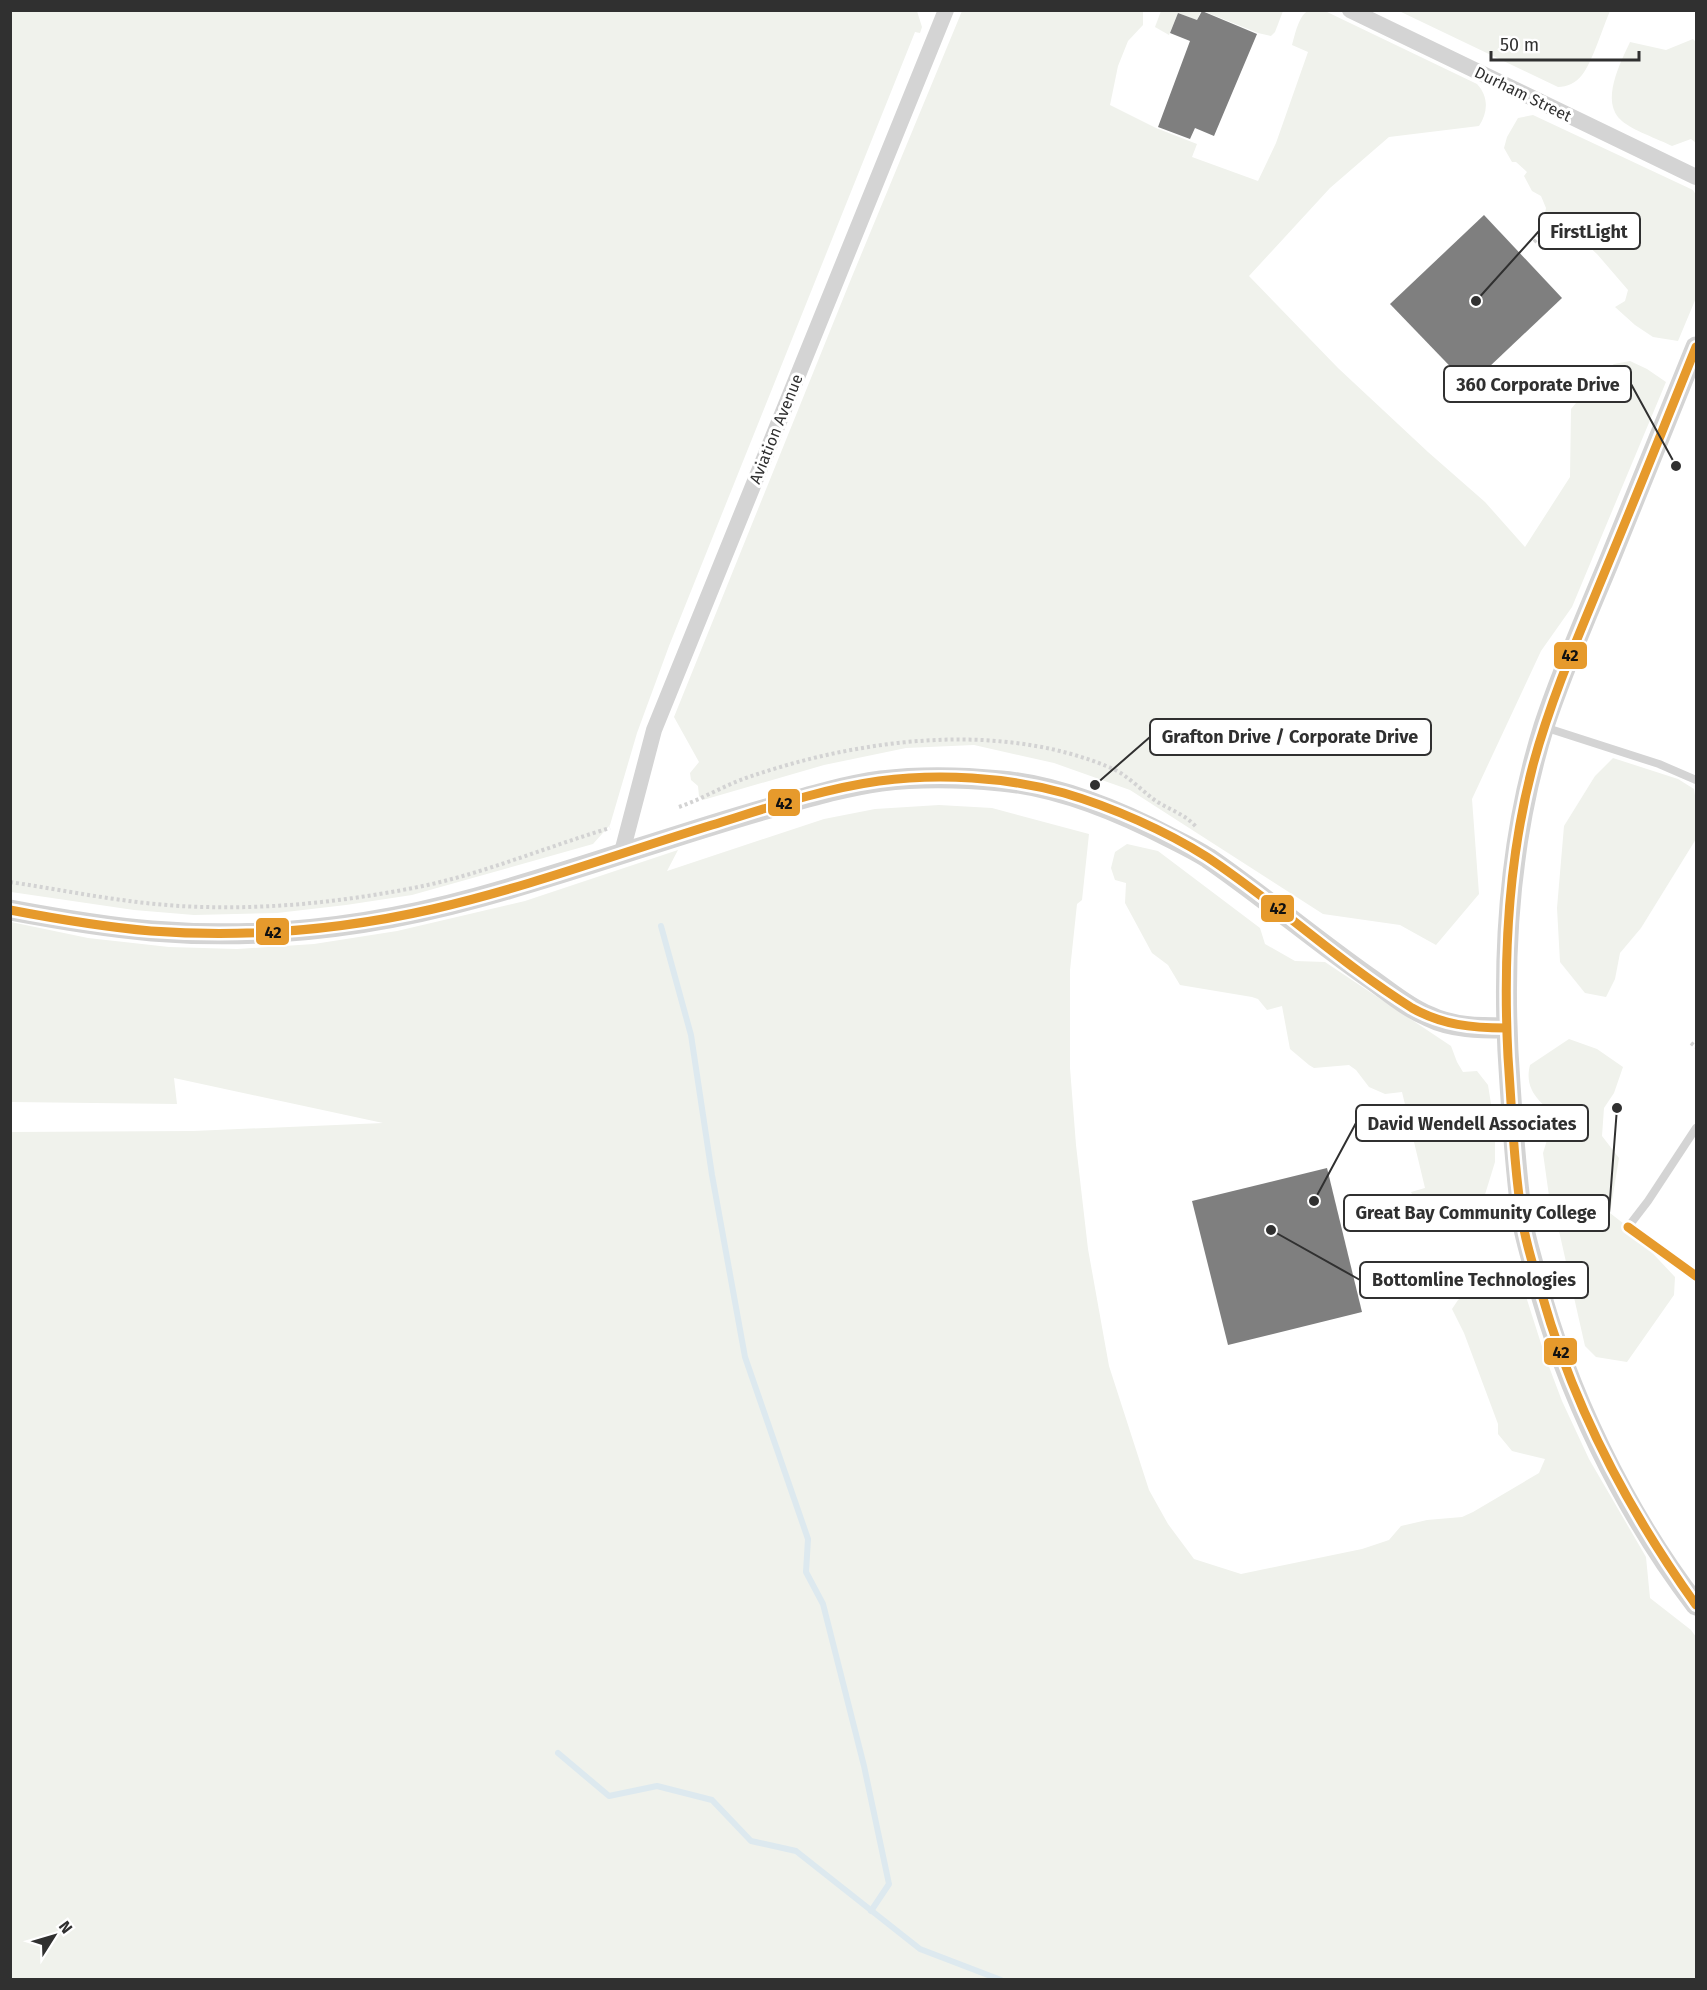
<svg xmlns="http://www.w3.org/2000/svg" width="1707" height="1990" font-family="'Fira Sans',sans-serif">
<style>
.green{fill:#f0f2ec}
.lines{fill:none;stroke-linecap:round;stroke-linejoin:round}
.stream{stroke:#dde9ef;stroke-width:6}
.building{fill:#7f7f7f}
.path{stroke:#d3d3d3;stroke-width:4;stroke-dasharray:3 3;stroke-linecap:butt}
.service{stroke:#d4d4d4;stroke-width:8}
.minor{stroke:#d4d4d4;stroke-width:16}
.tertiary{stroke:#d4d4d4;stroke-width:21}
.bus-1-casing{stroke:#fff;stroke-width:14}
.bus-1{stroke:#e69a2c;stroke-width:9}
.labels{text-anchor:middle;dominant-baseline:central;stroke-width:6;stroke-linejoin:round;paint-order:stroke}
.street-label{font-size:16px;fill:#303030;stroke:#fff}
.leader{fill:none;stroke:#303030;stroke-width:2}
.callout-dot{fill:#303030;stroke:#fff;stroke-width:2}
.callout{fill:#fff;stroke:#303030;stroke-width:2}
.callout-label{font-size:18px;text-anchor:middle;font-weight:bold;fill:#303030}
.line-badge{stroke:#fff;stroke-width:2}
.pale-badge-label{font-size:16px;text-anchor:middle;font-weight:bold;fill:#111}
</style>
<rect width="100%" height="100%" fill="#fff"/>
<g class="green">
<polygon points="917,11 922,27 920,33 915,32 669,646 637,733 610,825 593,844 412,895 346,905 277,913 194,915 134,910 11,892 11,11"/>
<path d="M962 11H1143V25L1128 41 1118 66 1110 105 1156 128 1197 144 1192 157 1258 181 1276 143 1308 52 1292 45C1295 35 1299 13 1310 10 1314 9 1320 11 1325 11L1477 84C1489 97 1488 112 1479 126L1389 137 1330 188 1249 276 1338 368 1428 452 1485 502 1525 547 1570 477 1571 409 1601 373 1614 364 1630 361 1647 369 1666 382 1572 607 1541 651 1472 799 1479 894 1436 945 1400 925 1323 914 1130 790 1054 763 974 745 906 748 824 765 703 800 699 796 698 786 691 780 690 773 699 762 674 717 851 279Z"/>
<polygon points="1161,11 1201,11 1197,20 1178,13 1169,35 1155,27"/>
<polygon points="1203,11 1283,11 1275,32 1271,36 1258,33"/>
<path d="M1399 11H1610C1603 27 1592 63 1582 75 1576 83 1567 87 1558 87Z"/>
<path d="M1693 39 1696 42V143L1691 139 1672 146C1658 139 1632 130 1622 121 1599 102 1621 62 1630 42L1666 50Z"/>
<polygon points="1533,115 1693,190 1696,195 1696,298 1678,341 1653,337 1635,325 1615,307 1625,301 1628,290 1597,254 1564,224 1557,225 1545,213 1546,208 1541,196 1532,191 1524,176 1527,172 1516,162 1512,162 1504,148 1507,137 1518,118"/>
<polygon points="1613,758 1678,779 1694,789 1696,802 1696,839 1641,928 1620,953 1615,979 1606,997 1585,993 1560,962 1557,908 1564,826 1595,776"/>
<polygon points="939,805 992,808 1089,834 1082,900 1077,904 1070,970 1070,1068 1076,1145 1088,1249 1109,1366 1149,1490 1168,1524 1194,1559 1241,1574 1362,1549 1389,1540 1401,1526 1427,1520 1462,1517 1473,1512 1539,1473 1545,1459 1512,1451 1498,1434 1498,1424 1464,1333 1452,1309 1458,1300 1489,1276 1515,1277 1523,1287 1545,1356 1562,1401 1589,1459 1646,1557 1650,1598 1691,1630 1696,1637 1696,1979 11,1979 11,1132 193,1131 383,1123 174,1078 177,1104 11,1102 11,922 88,938 169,947 237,949 314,944 397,931 525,901 678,850 667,871 824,819 875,809"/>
<polygon points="1127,844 1158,851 1260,928 1265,944 1295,961 1325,962 1451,1046 1457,1062 1463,1072 1477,1071 1488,1085 1495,1129 1495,1162 1483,1201 1459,1215 1449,1214 1414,1198 1411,1192 1425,1188 1402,1092 1385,1094 1369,1087 1356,1070 1349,1065 1314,1068 1309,1065 1290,1049 1282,1006 1267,1010 1258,999 1252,997 1180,985 1168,965 1152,953 1125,903 1126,883 1115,880 1111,868 1115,852"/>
<path d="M1569 1039 1597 1049 1623 1067 1614 1093 1604 1108 1602 1136 1619 1158 1610 1213 1628 1227 1675 1277 1674 1295 1627 1362 1596 1357 1585 1346 1559 1231 1567 1227V1211L1557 1208 1549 1196 1543 1153 1547 1140 1562 1120C1543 1105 1523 1092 1530 1065Z"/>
</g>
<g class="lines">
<g class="stream">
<polyline points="661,926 691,1035 712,1175 745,1357 808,1539 806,1572 823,1604 864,1766 889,1884 871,1911"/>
<polyline points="558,1753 609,1796 657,1786 712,1800 751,1841 796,1851 920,1949 1001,1980"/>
</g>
</g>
<g class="building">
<polygon points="1202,11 1257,34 1214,136 1195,128 1190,139 1158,127 1190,41 1170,33 1178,13 1197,20"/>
<polygon points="1484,215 1562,298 1469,386 1390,304"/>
<polygon points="1327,1168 1362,1312 1228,1345 1192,1201"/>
</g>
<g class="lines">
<g class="path">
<polyline points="1534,242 1552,224"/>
<path d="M679 807C702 799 723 786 746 778 858 739 999 720 1111 768 1126 774 1139 788 1152 798 1166 809 1185 813 1197 828"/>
<path d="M10 882C75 892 139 906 205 907 276 909 348 901 418 887 483 874 546 847 610 828"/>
<polyline points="1691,1043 1696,1047"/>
</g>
<g class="service">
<polyline points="1544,727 1659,764 1696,780"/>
<polyline points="1696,1128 1648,1201 1628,1227 1696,1276"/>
</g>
<g class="minor">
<polyline points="1350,10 1696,177"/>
<polyline points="622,852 654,730 946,10"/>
</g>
<g class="tertiary">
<path d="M1696 347C1667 419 1638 491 1608 564 1586 617 1562 671 1544 726 1508 841 1501 964 1510 1084 1513 1130 1516 1178 1523 1224 1526 1241 1532 1259 1536 1276 1566 1391 1624 1511 1696 1605"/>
<path d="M10 910C58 919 104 927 152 931 261 940 371 927 476 898 576 871 673 835 773 807 808 797 845 786 881 781 921 776 961 777 1001 781 1060 786 1121 812 1173 839 1185 845 1197 851 1208 858 1263 896 1314 939 1368 977 1387 990 1406 1007 1428 1016 1452 1028 1480 1028 1506 1028"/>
</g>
<g class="bus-1-casing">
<g id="bus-1">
<path d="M1696 347C1667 419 1638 492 1608 564 1581 630 1552 695 1533 765 1508 859 1503 960 1508 1057 1512 1113 1514 1169 1523 1224 1527 1248 1535 1272 1542 1295 1574 1408 1628 1510 1696 1605"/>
<path d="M10 910C57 919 104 927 151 931 246 938 341 930 433 909 528 887 620 853 712 825 767 808 822 789 879 781 939 773 1005 777 1064 793 1112 807 1166 831 1207 857 1278 904 1340 963 1412 1008 1442 1025 1472 1028 1506 1028"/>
<polyline points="1628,1227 1696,1276"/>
</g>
</g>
<use href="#bus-1" class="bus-1"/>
</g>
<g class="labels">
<g class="street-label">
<text transform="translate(1523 94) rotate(26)">Durham Street</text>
<text transform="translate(776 429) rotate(-68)">Aviation Avenue</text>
</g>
</g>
<path class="leader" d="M1476 301L1539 231M1676 466L1631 384M1095 785L1150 737M1314 1201L1356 1123M1617 1108L1609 1213M1271 1230L1360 1280"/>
<g class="callout-dot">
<circle cx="1476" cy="301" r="6"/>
<circle cx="1676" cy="466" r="6"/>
<circle cx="1095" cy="785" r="6"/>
<circle cx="1314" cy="1201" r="6"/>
<circle cx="1617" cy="1108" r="6"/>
<circle cx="1271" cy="1230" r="6"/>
</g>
<g class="callout">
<rect x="1539" y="213" width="101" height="36" rx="6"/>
<rect x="1444" y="366" width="187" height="36" rx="6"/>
<rect x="1150" y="719" width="281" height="36" rx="6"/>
<rect x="1356" y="1105" width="232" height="36" rx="6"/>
<rect x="1344" y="1195" width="265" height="36" rx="6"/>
<rect x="1360" y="1262" width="228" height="36" rx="6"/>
</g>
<g class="callout-label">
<text x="1589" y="238">FirstLight</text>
<text x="1538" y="391">360 Corporate Drive</text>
<text x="1290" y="743">Grafton Drive / Corporate Drive</text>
<text x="1472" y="1130">David Wendell Associates</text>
<text x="1476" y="1219">Great Bay Community College</text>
<text x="1474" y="1286">Bottomline Technologies</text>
</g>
<g class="line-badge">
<rect x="1553" y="641" width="35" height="29" rx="6" fill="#e69a2c"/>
<rect x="767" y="788" width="34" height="29" rx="6" fill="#e69a2c"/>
<rect x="1260" y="894" width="35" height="29" rx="6" fill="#e69a2c"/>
<rect x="255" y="917" width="35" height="29" rx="6" fill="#e69a2c"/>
<rect x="1543" y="1337" width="35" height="29" rx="6" fill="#e69a2c"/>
</g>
<g class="pale-badge-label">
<text x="1570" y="661">42</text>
<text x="784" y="809">42</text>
<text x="1278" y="914">42</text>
<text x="273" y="938">42</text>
<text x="1561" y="1358">42</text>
</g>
<rect width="1707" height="1990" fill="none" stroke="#303030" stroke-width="24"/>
<g transform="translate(54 1936) rotate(53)" stroke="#ffffff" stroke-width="4.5" paint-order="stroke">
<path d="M0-4.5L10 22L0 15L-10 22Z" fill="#303030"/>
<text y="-9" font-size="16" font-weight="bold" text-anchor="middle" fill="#303030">N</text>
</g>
<path d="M1491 51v9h148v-9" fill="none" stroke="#303030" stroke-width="3"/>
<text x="1500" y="51" font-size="18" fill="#303030" stroke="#ffffff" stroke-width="4.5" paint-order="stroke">50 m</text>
</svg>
